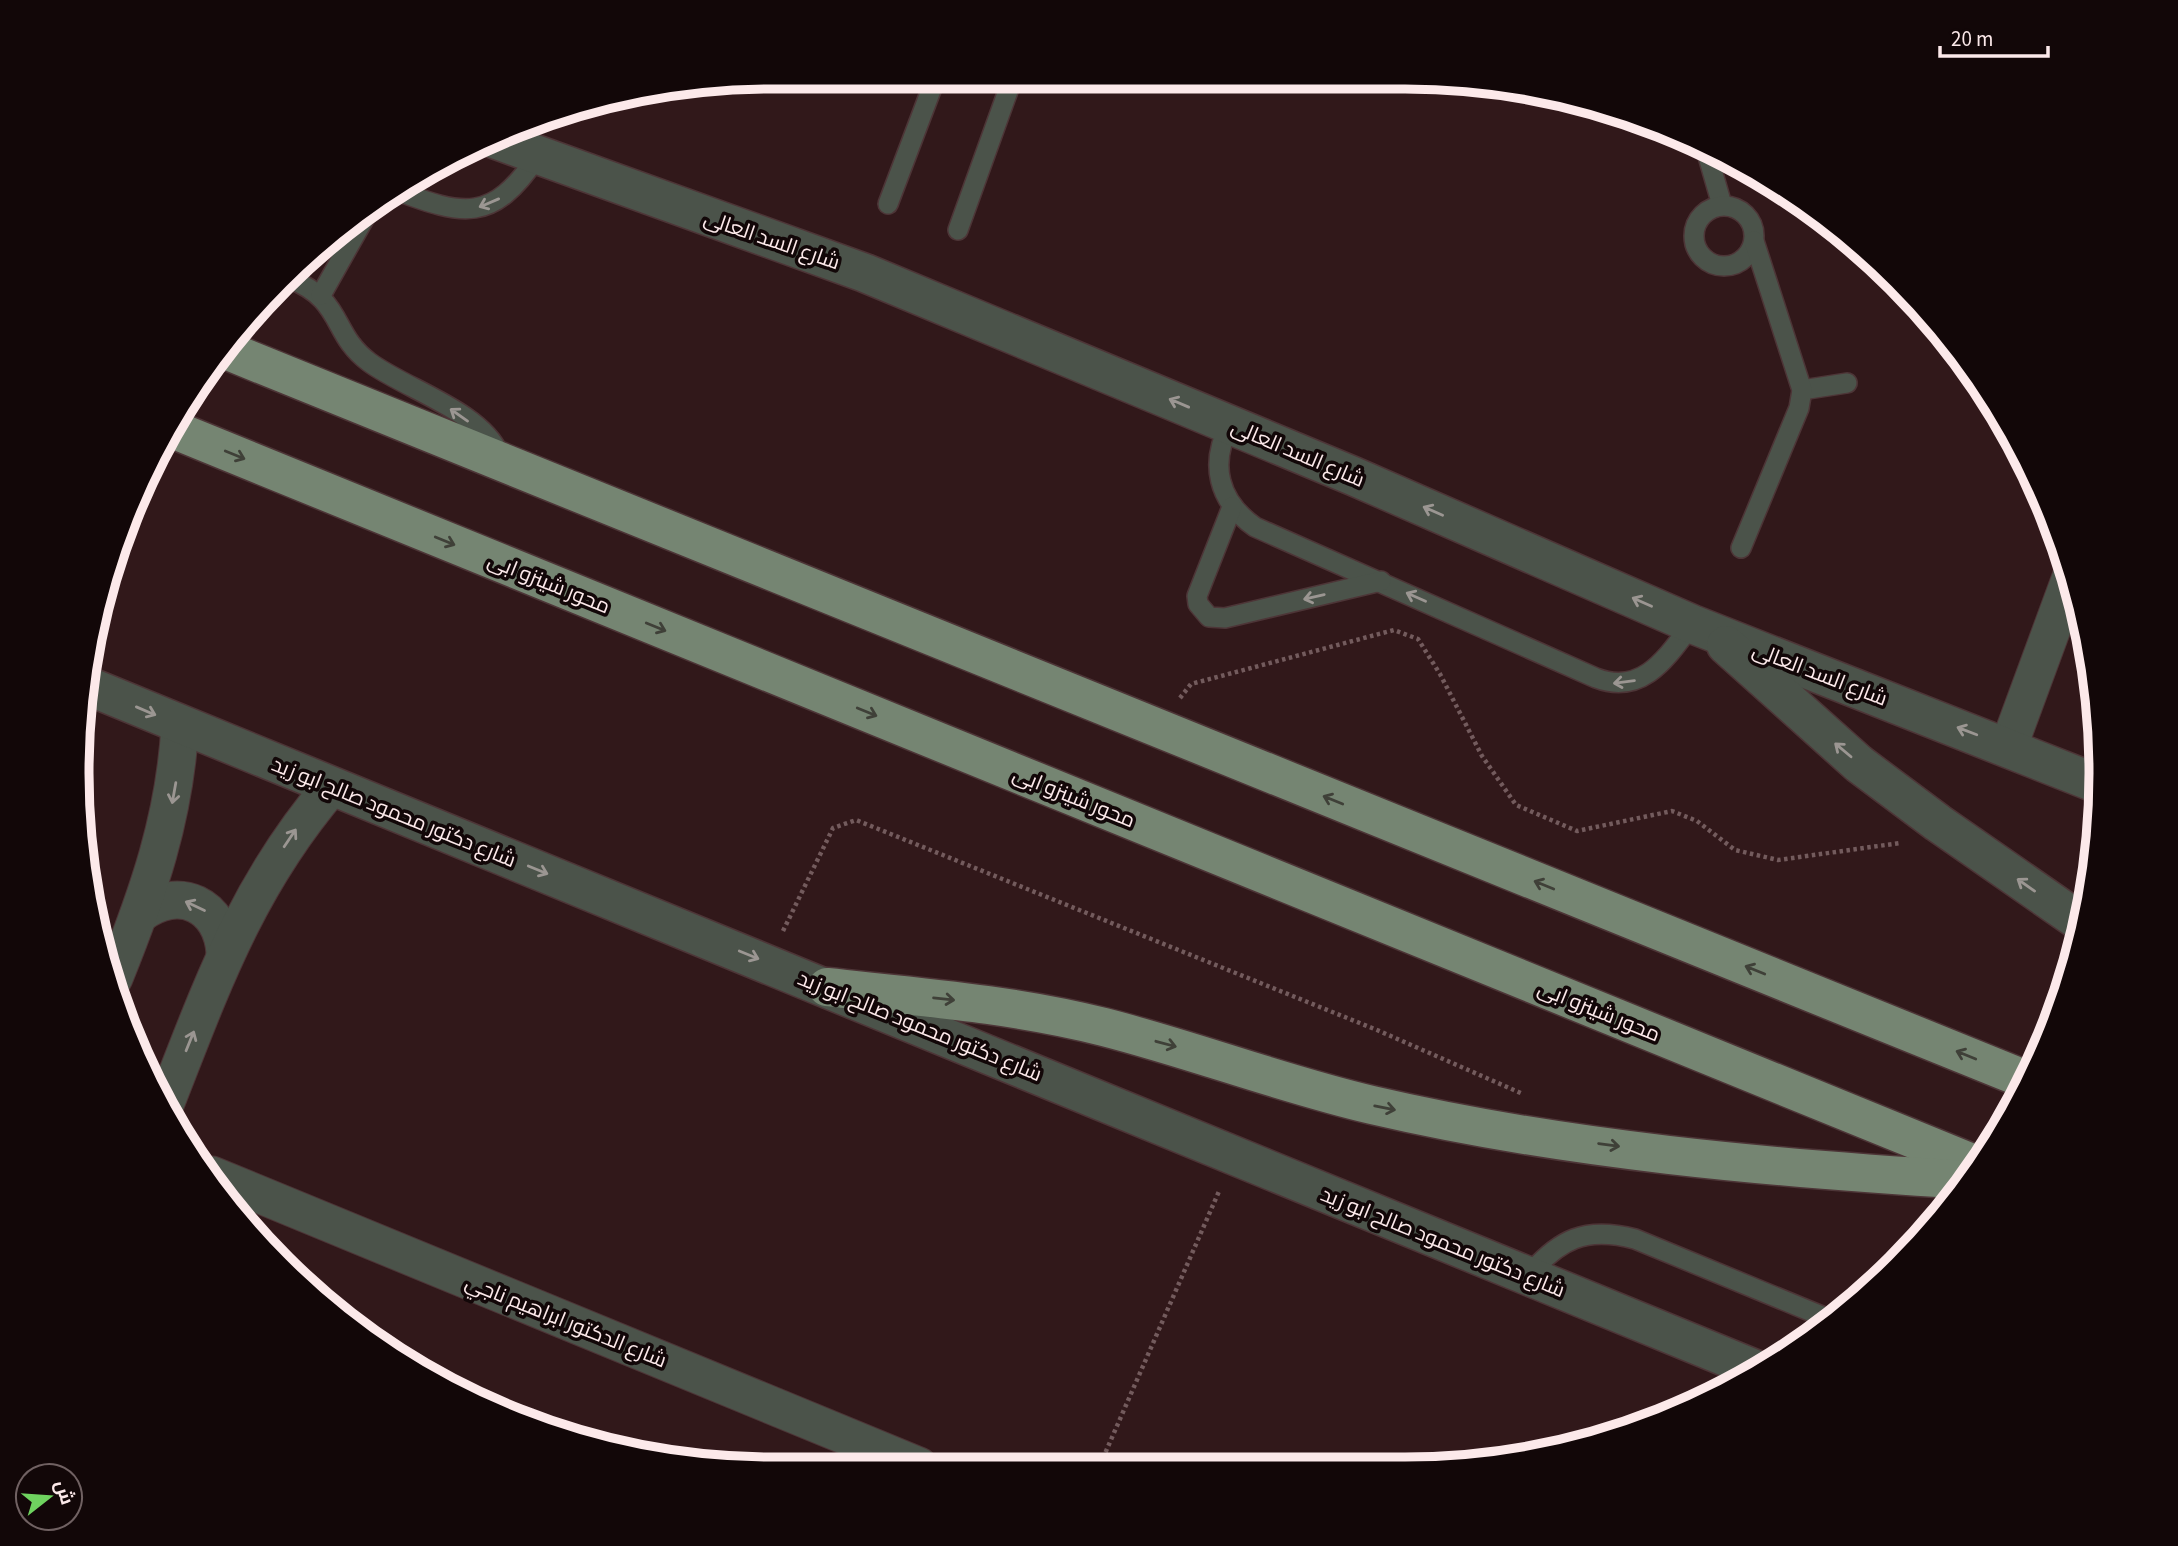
<svg xmlns="http://www.w3.org/2000/svg" width="2178" height="1546" font-family="'Source Sans 3',Cairo,sans-serif">
<style>
.lines{fill:none;stroke-linecap:round;stroke-linejoin:round}
.service-casing{stroke:#4d3537;stroke-width:22}
.minor-casing{stroke:#4d3537;stroke-width:39}
.tertiary-casing{stroke:#4d3537;stroke-width:41}
.primary-casing{stroke:#4d3537;stroke-width:41}
.path{stroke:#735b5d;stroke-width:4.5;stroke-dasharray:3.5 3.5;stroke-linecap:butt}
.service{stroke:#4b534a;stroke-width:19}
.minor{stroke:#4b534a;stroke-width:37}
.tertiary{stroke:#4b534a;stroke-width:38}
.primary{stroke:#758572;stroke-width:38}
.oneway{stroke:#9b9692}
.oneway2{stroke:#3f4038}
.labels{text-anchor:middle;dominant-baseline:central;stroke-width:7;stroke-linejoin:round;paint-order:stroke}
.street-label{font-size:21px;fill:#fce9ea;stroke:#120708}
.rim{fill:none;stroke:#fce9ea;stroke-width:9}
</style>
<rect width="100%" height="100%" fill="#31181a"/>
<g class="lines">
<g class="service-casing">
<g id="service">
<polyline points="1705,146 1722,205"/>
<path d="M395 190C464 216 492 223 537 157"/>
<polyline points="888,204 936,77"/>
<circle cx="1724" cy="236" r="30"/>
<polyline points="958,230 1013,77"/>
<path d="M290 279C344 300 331 334 369 362 405 389 481 411 499 454"/>
<polyline points="321,295 369,210"/>
<polyline points="1802,390 1847,383"/>
<path d="M1230 424C1209 464 1218 501 1255 527L1596 678C1643 696 1667 657 1692 624"/>
<polyline points="1232,507 1197,596 1198,604 1209,617 1225,618 1381,581"/>
<polyline points="1741,548 1799,408 1802,390 1754,241"/>
<path d="M1527 1277C1559 1239 1585 1226 1635 1239L1829 1319"/>
</g>
</g>
<g class="minor-casing">
<g id="minor">
<polyline points="2008,748 2071,577"/>
<path d="M140 914C179 884 222 905 225 953"/>
<path d="M114 978C148 894 175 817 180 725"/>
<path d="M165 1105C212 985 247 885 332 786"/>
<polyline points="212,1175 919,1466"/>
</g>
</g>
<g class="tertiary-casing">
<g id="tertiary">
<polyline points="491,138 865,273 1353,476 1692,624 2098,784"/>
<polyline points="1726,645 1859,764 1938,823 2082,923"/>
<polyline points="83,684 1755,1369"/>
</g>
</g>
<g class="primary-casing">
<g id="primary">
<polyline points="223,349 2029,1081"/>
<polyline points="172,429 1977,1165"/>
<path d="M827 987C920 997 1013 1004 1104 1027 1194 1050 1282 1084 1372 1105 1565 1150 1770 1168 1968 1180"/>
</g>
</g>
<g class="path">
<polyline points="1180,698 1191,684 1394,630 1418,639 1440,674 1482,756 1516,805 1577,831 1672,811 1697,821 1735,850 1778,860 1900,843"/>
<polyline points="783,931 833,828 856,820 1377,1030 1523,1094"/>
<polyline points="1100,1465 1220,1189"/>
</g>
<use href="#service" class="service"/>
<use href="#minor" class="minor"/>
<use href="#tertiary" class="tertiary"/>
<use href="#primary" class="primary"/>
</g>
<defs><path id="oneway-shaft" d="M-6 0H5M1.5-3L5.5 0L1.5 3" fill="none" stroke-width="1.6" stroke-linecap="round" stroke-linejoin="round" transform="scale(1.75)"/></defs>
<g class="oneway">
<use href="#oneway-shaft" transform="translate(489 203) rotate(157)"/>
<use href="#oneway-shaft" transform="translate(1179 403) rotate(-157)"/>
<use href="#oneway-shaft" transform="translate(459 415) rotate(-145)"/>
<use href="#oneway-shaft" transform="translate(1433 511) rotate(-156)"/>
<use href="#oneway-shaft" transform="translate(1314 597) rotate(167)"/>
<use href="#oneway-shaft" transform="translate(1416 597) rotate(-156)"/>
<use href="#oneway-shaft" transform="translate(1642 602) rotate(-156)"/>
<use href="#oneway-shaft" transform="translate(1624 682) rotate(173)"/>
<use href="#oneway-shaft" transform="translate(146 711) rotate(23)"/>
<use href="#oneway-shaft" transform="translate(1967 731) rotate(-159)"/>
<use href="#oneway-shaft" transform="translate(1843 750) rotate(-140)"/>
<use href="#oneway-shaft" transform="translate(174 793) rotate(100)"/>
<use href="#oneway-shaft" transform="translate(290 838) rotate(-56)"/>
<use href="#oneway-shaft" transform="translate(538 870) rotate(22)"/>
<use href="#oneway-shaft" transform="translate(2026 885) rotate(-145)"/>
<use href="#oneway-shaft" transform="translate(195 906) rotate(-155)"/>
<use href="#oneway-shaft" transform="translate(749 955) rotate(22)"/>
<use href="#oneway-shaft" transform="translate(190 1041) rotate(-68)"/>
</g>
<g class="oneway2">
<use href="#oneway-shaft" transform="translate(235 455) rotate(22)"/>
<use href="#oneway-shaft" transform="translate(445 541) rotate(22)"/>
<use href="#oneway-shaft" transform="translate(656 627) rotate(22)"/>
<use href="#oneway-shaft" transform="translate(867 712) rotate(22)"/>
<use href="#oneway-shaft" transform="translate(1333 800) rotate(-158)"/>
<use href="#oneway-shaft" transform="translate(1544 885) rotate(-158)"/>
<use href="#oneway-shaft" transform="translate(1755 970) rotate(-158)"/>
<use href="#oneway-shaft" transform="translate(944 999) rotate(6)"/>
<use href="#oneway-shaft" transform="translate(1166 1044) rotate(15)"/>
<use href="#oneway-shaft" transform="translate(1966 1055) rotate(-158)"/>
<use href="#oneway-shaft" transform="translate(1385 1108) rotate(11)"/>
<use href="#oneway-shaft" transform="translate(1609 1145) rotate(8)"/>
</g>
<g class="labels">
<g class="street-label">
<text transform="translate(772 240) rotate(19)">شارع السد العالى</text>
<text transform="translate(1298 453) rotate(23)">شارع السد العالى</text>
<text transform="translate(549 583) rotate(22)">محور شينزو ابى</text>
<text transform="translate(1820 674) rotate(21)">شارع السد العالى</text>
<text transform="translate(1074 797) rotate(22)">محور شينزو ابى</text>
<text transform="translate(394 812) rotate(22)">شارع دكتور محمود صالح ابو زيد</text>
<text transform="translate(1599 1011) rotate(22)">محور شينزو ابى</text>
<text transform="translate(920 1026) rotate(22)">شارع دكتور محمود صالح ابو زيد</text>
<text transform="translate(1443 1242) rotate(22)">شارع دكتور محمود صالح ابو زيد</text>
<text transform="translate(566 1321) rotate(22)">شارع الدكتور ابراهيم ناجي</text>
</g>
</g>
<path d="M0 0H2178V1546H0ZM773 89H1405A684 684 0 0 1 2089 773V773A684 684 0 0 1 1405 1457H773A684 684 0 0 1 89 773V773A684 684 0 0 1 773 89Z" fill="#120708" fill-rule="evenodd"/>
<path class="rim" d="M773 89H1405A684 684 0 0 1 2089 773V773A684 684 0 0 1 1405 1457H773A684 684 0 0 1 89 773V773A684 684 0 0 1 773 89Z"/>
<g transform="translate(49 1497) rotate(73)"><circle r="33" fill="#120708" stroke="#706162" stroke-width="2"/>
<path d="M0-5L12 26L0 18L-12 26Z" fill="#6fd35f"/>
<text y="-10" font-size="19" font-weight="bold" text-anchor="middle" fill="#fce9ea">ش</text>
</g>
<path d="M1940 46v10h108v-10" fill="none" stroke="#fce9ea" stroke-width="3.5"/>
<text x="1951" y="46" font-size="21" fill="#fce9ea" stroke="#120708" stroke-width="5" paint-order="stroke">20 m</text>
</svg>
